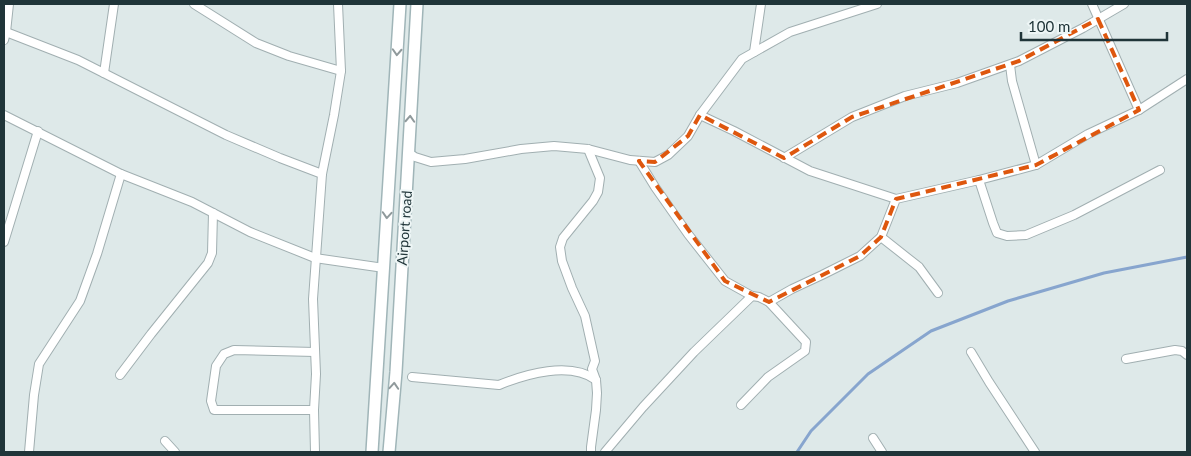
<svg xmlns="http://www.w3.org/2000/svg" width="1191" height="456" font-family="Lato,sans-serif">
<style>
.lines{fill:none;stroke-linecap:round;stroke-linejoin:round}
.stream{stroke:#87a5ce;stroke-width:3}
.minor-casing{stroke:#a1afb1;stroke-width:10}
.secondary-casing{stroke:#a0b5b8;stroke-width:14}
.minor{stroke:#fff;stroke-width:8}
.secondary{stroke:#fff;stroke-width:11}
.oneway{stroke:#909a9c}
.marked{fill:none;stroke:#de570e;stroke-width:4;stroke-dasharray:10 6;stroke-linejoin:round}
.labels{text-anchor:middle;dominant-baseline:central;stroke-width:4;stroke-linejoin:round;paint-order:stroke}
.street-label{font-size:14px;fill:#203539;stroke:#eef6f6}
</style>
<rect width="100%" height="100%" fill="#dee9e9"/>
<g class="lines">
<polyline class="stream" points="797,452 811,431 868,374 931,331 1008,301 1104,273 1187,257"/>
<g class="minor-casing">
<g id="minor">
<polyline points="194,4 256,43 289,56 341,71"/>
<polyline points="1092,4 1139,110"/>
<polyline points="6,32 78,60 226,135 280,158 322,174"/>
<polyline points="4,40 6,32 9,4"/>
<polyline points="754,52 761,4"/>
<polyline points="1010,65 1012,81 1036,165"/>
<polyline points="104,73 114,4"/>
<polyline points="4,115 121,174 192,202 250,232 315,258 384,268"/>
<polyline points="700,115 734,131 810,171 896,199"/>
<polyline points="588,149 600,178 598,192 593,201 563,238 560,247 562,261 572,288 585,316 595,361 592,369 596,380 597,393 596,410 591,447 591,452"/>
<polyline points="409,153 415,157 431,162 465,159 521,149 554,146 588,149 630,160 655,162 668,155 688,136 700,115 742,59 790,32 877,4"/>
<polyline points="784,158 852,117 905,96 957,83 1019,61 1083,28 1124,4"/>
<polyline points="639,161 655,187 688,234 725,281 752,296 759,297 769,302 792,289 822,275 860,256 881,237 896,199 979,180 1036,165 1088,134 1139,110 1187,79"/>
<polyline points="979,180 993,223 997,233 1007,236 1026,235 1074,215 1160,170"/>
<polyline points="881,237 919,267 938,293"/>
<polyline points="4,242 38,131"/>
<polyline points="971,352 989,382 1035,452"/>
<polyline points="1126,359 1175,350 1182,351 1187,355"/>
<polyline points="120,375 151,334 208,263 212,253 213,213"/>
<path d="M412 377 499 385C526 374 570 361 596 380"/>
<polyline points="741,405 768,377 805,351 806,342 769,302"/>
<polyline points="314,410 214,410 211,401 216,366 224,354 234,350 315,352"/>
<polyline points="873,438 882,452"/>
<polyline points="165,441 175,452"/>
<polyline points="29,452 34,395 39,364 80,301 97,254 121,174"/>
<polyline points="315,452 314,410 316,374 313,299 322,174 334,115 341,71 338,4"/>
<polyline points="605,452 643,407 694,352 752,296"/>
</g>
</g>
<g class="secondary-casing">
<g id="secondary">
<polyline points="372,452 400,4"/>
<polyline points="389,452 396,372 417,4"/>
</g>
</g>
<use href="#minor" class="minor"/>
<use href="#secondary" class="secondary"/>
</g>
<defs><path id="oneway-chevron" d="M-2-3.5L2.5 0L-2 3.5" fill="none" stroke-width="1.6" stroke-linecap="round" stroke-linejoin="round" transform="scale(1.25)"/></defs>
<g class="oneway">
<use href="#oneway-chevron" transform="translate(397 52) rotate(93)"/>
<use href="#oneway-chevron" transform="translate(410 119) rotate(-87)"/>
<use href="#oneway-chevron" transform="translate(387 215) rotate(94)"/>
<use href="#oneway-chevron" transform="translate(394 386) rotate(-86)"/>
</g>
<path class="marked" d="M1098 19 1139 110 1036 165 896 199 881 237 860 256 769 302 725 281 639 161 655 162 688 136 700 115 784 158 852 117 1019 61Z"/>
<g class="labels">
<g class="street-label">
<text transform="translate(404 228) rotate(-86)">Airport road</text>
</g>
</g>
<rect width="1191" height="456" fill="none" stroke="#203539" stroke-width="10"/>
<path d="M1021 32v8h146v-8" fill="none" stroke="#203539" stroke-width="2.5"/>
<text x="1028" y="32" font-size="15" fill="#203539" stroke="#eef6f6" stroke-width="4" paint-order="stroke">100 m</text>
</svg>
